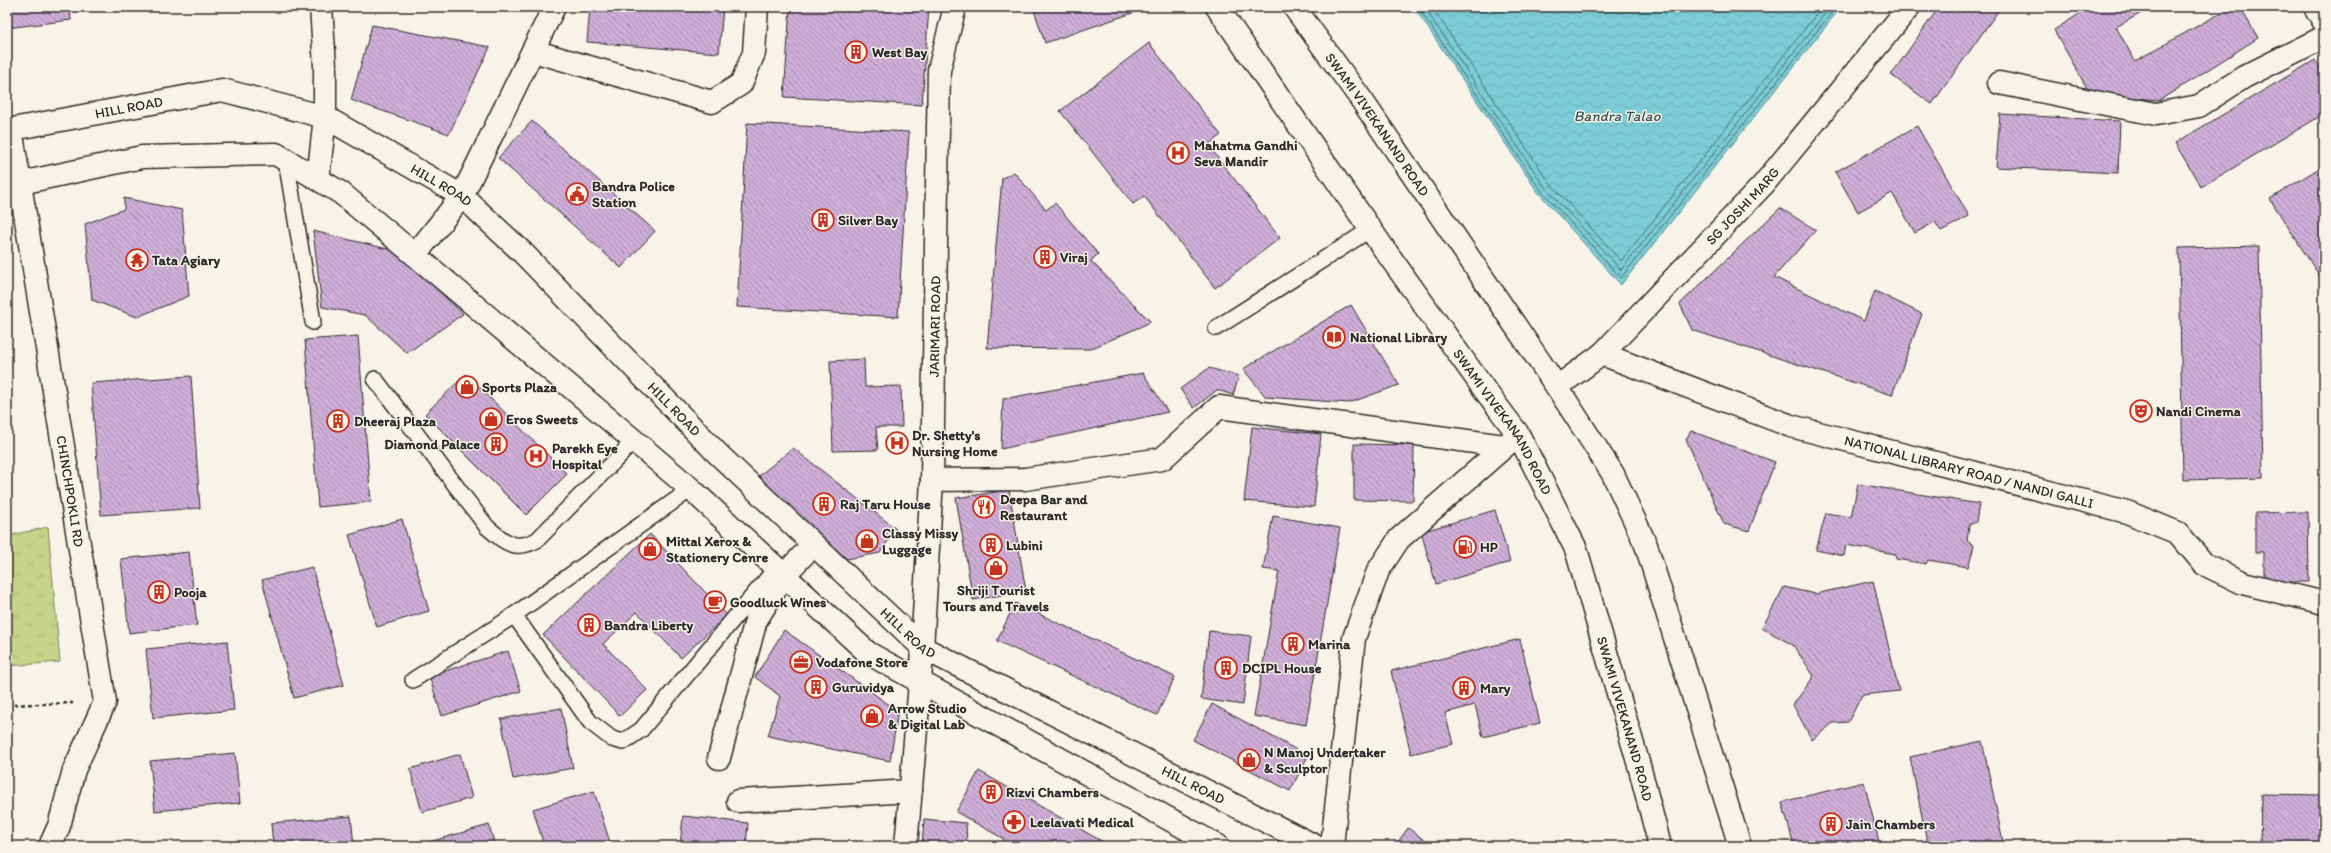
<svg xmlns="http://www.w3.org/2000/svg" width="2331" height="853" font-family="Itim,sans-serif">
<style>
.grass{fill:url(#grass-tufts);stroke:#78805a}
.water{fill:url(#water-waves);stroke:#5c8c92}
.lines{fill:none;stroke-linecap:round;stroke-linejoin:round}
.shore{stroke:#4b6c6f;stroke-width:1}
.building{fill:url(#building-back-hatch);stroke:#2b2b2b}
.lane-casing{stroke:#2b2b2b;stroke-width:18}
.street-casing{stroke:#2b2b2b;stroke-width:25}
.secondary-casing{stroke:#2b2b2b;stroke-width:25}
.primary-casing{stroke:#2b2b2b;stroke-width:25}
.path{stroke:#2b2b2b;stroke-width:2.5;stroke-dasharray:4 3;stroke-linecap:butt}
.lane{stroke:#f7f3e8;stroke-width:15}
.street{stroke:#f7f3e8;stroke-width:22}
.secondary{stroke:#f7f3e8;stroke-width:22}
.primary{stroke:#f7f3e8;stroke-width:22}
.labels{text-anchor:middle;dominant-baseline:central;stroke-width:3;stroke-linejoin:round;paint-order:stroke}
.poi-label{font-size:14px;font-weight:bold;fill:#2b2b2b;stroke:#f7f3e8;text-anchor:start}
.street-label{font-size:14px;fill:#2b2b2b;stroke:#f7f3e8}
.water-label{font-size:15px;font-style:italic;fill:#3f5456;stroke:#f7f3e8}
</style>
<defs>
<pattern id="grass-tufts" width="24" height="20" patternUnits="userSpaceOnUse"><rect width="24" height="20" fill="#c5d488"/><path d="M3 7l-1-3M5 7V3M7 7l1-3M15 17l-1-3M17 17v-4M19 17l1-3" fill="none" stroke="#a9b676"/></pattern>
<pattern id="water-waves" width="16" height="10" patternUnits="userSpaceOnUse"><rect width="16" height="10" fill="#7ccdd6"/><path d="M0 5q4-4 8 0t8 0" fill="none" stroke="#6bb0b8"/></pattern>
<pattern id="building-back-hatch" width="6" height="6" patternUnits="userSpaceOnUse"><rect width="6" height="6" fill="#cfaed8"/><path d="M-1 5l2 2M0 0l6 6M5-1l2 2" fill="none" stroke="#a88eaf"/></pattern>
</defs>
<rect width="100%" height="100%" fill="#f7f3e8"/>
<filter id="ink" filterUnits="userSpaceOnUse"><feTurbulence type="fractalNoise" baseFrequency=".025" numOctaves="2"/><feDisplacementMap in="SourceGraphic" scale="8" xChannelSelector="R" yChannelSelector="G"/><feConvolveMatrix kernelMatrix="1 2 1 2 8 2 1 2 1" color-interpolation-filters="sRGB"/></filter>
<g filter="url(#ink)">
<polygon class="grass" points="48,527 60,662 7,666 7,536"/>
<polygon class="water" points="1414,7 1841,7 1621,285 1537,191"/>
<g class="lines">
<g class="shore">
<polyline points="1418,7 1540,189 1621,278 1836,7"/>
<polyline points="1424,7 1544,186 1621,270 1830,7"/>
<polyline points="1432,7 1549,182 1621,261 1822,7"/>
</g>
</g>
<g class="building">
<polygon points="7,7 70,7 71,20 7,28"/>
<polygon points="590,7 723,7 719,53 587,42"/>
<polygon points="790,7 929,7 922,105 784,97"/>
<polygon points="1033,7 1150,7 1045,43"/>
<polygon points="1939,7 2001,7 1932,104 1891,75"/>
<polygon points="2090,7 2152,7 2116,27 2135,61 2228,9 2227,7 2240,7 2258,38 2160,100 2091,95 2054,30"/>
<polygon points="372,25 490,47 449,134 351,100"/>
<polygon points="1149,43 1221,135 1208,145 1280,238 1215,288 1144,196 1133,204 1060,111"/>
<polygon points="2315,60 2324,75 2324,114 2201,187 2175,143"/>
<polygon points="2000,114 2120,121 2118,173 1996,167"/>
<polygon points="532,121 655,231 621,268 498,158"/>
<polygon points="747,123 909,132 898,317 737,307"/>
<polygon points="1917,126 1969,216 1941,231 1935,222 1915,233 1892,193 1858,212 1835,172"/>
<polygon points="2324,165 2324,283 2270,199"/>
<polygon points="1014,172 1046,210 1055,203 1098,254 1091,261 1151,322 1090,349 987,348 1002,178"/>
<polygon points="124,198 182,210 189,296 137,317 92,300 85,224 124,209"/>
<polygon points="1780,208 1816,230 1774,277 1864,321 1875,291 1922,314 1892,395 1692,330 1680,304"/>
<polygon points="313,231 396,251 463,314 407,353 365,315 322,307"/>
<polygon points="2259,246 2263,478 2183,480 2179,248"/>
<polygon points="1351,305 1399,385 1349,403 1266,397 1243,369"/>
<polygon points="358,336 371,502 318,507 305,340"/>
<polygon points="864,359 865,387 901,386 902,427 876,427 878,450 833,451 830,361"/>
<polygon points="1209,368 1239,376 1233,395 1217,390 1194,408 1180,389"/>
<polygon points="1143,373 1168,412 1001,449 1003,399"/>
<polygon points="466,374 567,474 526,515 425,414"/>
<polygon points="191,376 200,508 101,515 91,383"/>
<polygon points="1252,427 1321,434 1314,507 1244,501"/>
<polygon points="1691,431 1775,462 1749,531 1724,524 1686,439"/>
<polygon points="1354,444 1414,445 1413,501 1354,500"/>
<polygon points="793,448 896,529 880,553 847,559 754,480"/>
<polygon points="1858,484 1979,504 1976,522 1969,525 1967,541 1974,546 1968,567 1928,560 1926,564 1896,559 1895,554 1846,545 1844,556 1816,550 1826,513 1851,517"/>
<polygon points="1009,490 1026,591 973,600 956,498"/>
<polygon points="1495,510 1510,562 1436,584 1421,532"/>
<polygon points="2308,512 2309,582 2264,582 2264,552 2255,552 2255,513"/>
<polygon points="1273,516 1340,528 1306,725 1254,716 1279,571 1263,569"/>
<polygon points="402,519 429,611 377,627 349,535"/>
<polygon points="650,534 727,615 681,658 637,612 603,644 647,690 620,716 543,635"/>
<polygon points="189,552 197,625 129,633 121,559"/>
<polygon points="312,567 344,685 294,698 262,580"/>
<polygon points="1873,581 1899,691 1862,695 1848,722 1833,723 1812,740 1793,705 1814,676 1793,645 1762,628 1784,587 1815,594"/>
<polygon points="1015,603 1175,677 1157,715 997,641"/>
<polygon points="784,630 898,711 890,761 768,736 780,696 755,677"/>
<polygon points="1209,631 1251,636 1243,705 1201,699"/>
<polygon points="1520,639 1540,723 1483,737 1475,705 1445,713 1453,744 1411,754 1391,671"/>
<polygon points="227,641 234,710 153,718 146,649"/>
<polygon points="508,651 521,691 442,716 429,676"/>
<polygon points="1212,704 1308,756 1290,791 1193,740"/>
<polygon points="561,708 573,768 513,779 501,719"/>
<polygon points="1982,741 2004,846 1928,846 1910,757"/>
<polygon points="235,753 240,803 155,811 150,761"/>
<polygon points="460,754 472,798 422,812 410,769"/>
<polygon points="979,771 1110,846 1000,846 1004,839 956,812"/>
<polygon points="1864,782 1880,846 1794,846 1782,802"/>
<polygon points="594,791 611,846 544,846 533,809"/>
<polygon points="2261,794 2324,795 2324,846 2260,846"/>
<polygon points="351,816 354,846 273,846 271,823"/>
<polygon points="683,816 748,823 746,846 680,846"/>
<polygon points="924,819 966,823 967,846 922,846"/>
<polygon points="489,825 495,846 415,846"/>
<polygon points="1408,828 1432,846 1395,846"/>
</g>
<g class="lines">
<g class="lane-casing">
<g id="lane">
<polyline points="286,160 313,322"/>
<polyline points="1216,328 1371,229"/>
<path d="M375 379 487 527C505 542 513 552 537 540L634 441"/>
<polyline points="514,615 590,722 612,739 623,742 641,730 776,568"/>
<polyline points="413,680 507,620 691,489"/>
</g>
</g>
<g class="street-casing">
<g id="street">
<polyline points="2315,7 2324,22"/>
<polyline points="533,51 712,102 741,84 754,53 757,7"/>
<polyline points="1999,83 2156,114 2199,106 2244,77 2324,37"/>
<path id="s1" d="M11 129 105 702 74 770 59 826 50 846"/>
<polyline points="318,179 325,117 325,66 321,7"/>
<polyline points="415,255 462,196 554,7"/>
<path id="s2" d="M1602 354 1791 426 2127 512 2178 533 2204 564 2243 583 2324 603"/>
<path id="s3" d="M1557 387 1602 354 1763 185 1909 7"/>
<polyline points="932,480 1025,479 1162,459 1219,407 1504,446"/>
<polyline points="719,758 756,620 785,574 813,545"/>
<polyline points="738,801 911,791"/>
<polyline points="906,846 920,683"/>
<polyline points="1332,846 1354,638 1378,571 1399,539 1512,440"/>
</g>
</g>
<g class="secondary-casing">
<g id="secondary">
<path id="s4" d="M7 130 222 90 325 117 462 196 523 253 718 454 923 648 1315 846"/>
<polyline points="7,186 142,157 276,154 341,193 415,255 691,489 868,653 1218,846"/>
<path id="s5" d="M920 683 932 480 939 70 955 7"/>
</g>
</g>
<g class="primary-casing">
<g id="primary">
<path id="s6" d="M1217 7 1382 246 1484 389 1518 434 1576 549 1640 769 1660 846"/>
<path id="s7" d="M1294 7 1361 99 1557 387 1613 474 1646 545 1740 846"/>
</g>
</g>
<polyline class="path" points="7,705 73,703"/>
<use href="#lane" class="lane"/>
<use href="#street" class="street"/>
<use href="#secondary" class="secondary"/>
<use href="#primary" class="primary"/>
</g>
</g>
<defs>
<g id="building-ring" transform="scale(1.15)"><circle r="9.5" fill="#f7f3e8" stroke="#c8321e" stroke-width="1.5"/><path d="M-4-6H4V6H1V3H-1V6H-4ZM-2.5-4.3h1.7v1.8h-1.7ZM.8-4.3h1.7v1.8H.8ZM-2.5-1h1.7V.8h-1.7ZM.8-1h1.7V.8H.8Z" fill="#c8321e"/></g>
<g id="hospital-ring" transform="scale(1.15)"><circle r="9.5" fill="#f7f3e8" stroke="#c8321e" stroke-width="1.5"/><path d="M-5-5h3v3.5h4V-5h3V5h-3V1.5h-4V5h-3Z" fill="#c8321e"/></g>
<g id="civic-ring" transform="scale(1.15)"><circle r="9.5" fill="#f7f3e8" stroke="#c8321e" stroke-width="1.5"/><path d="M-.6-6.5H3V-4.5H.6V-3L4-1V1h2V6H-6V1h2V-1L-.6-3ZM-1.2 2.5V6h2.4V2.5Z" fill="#c8321e"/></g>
<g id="temple-ring" transform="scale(1.15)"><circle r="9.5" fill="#f7f3e8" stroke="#c8321e" stroke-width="1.5"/><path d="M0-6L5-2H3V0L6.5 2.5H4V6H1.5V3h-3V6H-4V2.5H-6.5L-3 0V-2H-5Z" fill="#c8321e"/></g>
<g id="library-ring" transform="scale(1.15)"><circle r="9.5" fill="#f7f3e8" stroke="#c8321e" stroke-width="1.5"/><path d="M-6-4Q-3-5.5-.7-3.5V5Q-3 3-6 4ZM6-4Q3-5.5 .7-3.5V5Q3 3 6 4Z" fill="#c8321e"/></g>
<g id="shop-ring" transform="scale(1.15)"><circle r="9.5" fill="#f7f3e8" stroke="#c8321e" stroke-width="1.5"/><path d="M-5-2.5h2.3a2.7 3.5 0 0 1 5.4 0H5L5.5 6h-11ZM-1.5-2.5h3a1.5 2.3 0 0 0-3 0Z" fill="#c8321e"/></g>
<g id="theatre-ring" transform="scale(1.15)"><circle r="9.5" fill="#f7f3e8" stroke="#c8321e" stroke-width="1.5"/><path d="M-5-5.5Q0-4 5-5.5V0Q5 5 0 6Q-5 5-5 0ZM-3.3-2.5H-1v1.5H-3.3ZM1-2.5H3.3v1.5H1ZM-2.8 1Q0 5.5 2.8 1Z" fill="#c8321e"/></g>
<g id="restaurant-ring" transform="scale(1.15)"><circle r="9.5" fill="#f7f3e8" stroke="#c8321e" stroke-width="1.5"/><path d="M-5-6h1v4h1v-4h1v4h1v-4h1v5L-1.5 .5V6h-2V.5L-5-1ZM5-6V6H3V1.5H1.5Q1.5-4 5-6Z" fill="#c8321e"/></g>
<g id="fuel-ring" transform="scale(1.15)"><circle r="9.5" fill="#f7f3e8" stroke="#c8321e" stroke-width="1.5"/><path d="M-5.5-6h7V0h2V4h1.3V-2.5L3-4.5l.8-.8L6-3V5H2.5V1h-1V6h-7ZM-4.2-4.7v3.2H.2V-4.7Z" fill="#c8321e"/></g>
<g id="cafe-ring" transform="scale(1.15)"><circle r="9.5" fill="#f7f3e8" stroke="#c8321e" stroke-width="1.5"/><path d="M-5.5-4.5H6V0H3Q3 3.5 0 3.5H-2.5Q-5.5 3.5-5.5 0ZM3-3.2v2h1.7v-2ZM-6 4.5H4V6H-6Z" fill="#c8321e"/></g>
<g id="office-ring" transform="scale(1.15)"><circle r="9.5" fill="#f7f3e8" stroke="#c8321e" stroke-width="1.5"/><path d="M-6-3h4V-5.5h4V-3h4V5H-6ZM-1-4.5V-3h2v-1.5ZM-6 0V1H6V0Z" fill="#c8321e"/></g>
<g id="pharmacy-ring" transform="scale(1.15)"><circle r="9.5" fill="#f7f3e8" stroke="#c8321e" stroke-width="1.5"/><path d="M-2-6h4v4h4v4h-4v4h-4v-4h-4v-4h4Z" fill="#c8321e"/></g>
</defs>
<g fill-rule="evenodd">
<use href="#building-ring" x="856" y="52"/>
<use href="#hospital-ring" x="1178" y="153"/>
<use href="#civic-ring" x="577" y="194"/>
<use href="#building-ring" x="823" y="220"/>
<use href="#building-ring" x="1045" y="257"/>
<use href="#temple-ring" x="137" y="260"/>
<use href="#library-ring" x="1334" y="337"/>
<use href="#shop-ring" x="467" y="387"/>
<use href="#theatre-ring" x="2141" y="411"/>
<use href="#shop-ring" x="491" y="419"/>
<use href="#building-ring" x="338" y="421"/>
<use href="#hospital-ring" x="897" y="443"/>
<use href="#building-ring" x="496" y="444"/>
<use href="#hospital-ring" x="536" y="456"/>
<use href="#building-ring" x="824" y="504"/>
<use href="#restaurant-ring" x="984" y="507"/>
<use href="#shop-ring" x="867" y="541"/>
<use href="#building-ring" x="991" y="545"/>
<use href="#fuel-ring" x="1465" y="547"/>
<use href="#shop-ring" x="650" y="549"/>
<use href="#shop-ring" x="996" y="568"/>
<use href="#building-ring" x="159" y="592"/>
<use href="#cafe-ring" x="715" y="602"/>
<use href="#building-ring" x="589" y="625"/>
<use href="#building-ring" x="1293" y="644"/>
<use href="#office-ring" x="801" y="662"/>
<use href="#building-ring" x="1226" y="668"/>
<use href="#building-ring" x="816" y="687"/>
<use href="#building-ring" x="1464" y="688"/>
<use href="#shop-ring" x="872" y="716"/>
<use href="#shop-ring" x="1249" y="760"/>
<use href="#building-ring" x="991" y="792"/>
<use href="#pharmacy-ring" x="1014" y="822"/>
<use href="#building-ring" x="1831" y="824"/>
</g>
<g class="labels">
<g class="poi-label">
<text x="872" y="52">West Bay</text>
<text x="1194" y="145">Mahatma Gandhi<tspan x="1194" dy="16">Seva Mandir</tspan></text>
<text x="592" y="186">Bandra Police<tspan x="592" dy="16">Station</tspan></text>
<text x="838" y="220">Silver Bay</text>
<text x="1060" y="257">Viraj</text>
<text x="152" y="260">Tata Agiary</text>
<text x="1350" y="337">National Library</text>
<text x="482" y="387">Sports Plaza</text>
<text x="2156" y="411">Nandi Cinema</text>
<text x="506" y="419">Eros Sweets</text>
<text x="354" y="421">Dheeraj Plaza</text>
<text x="912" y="435">Dr. Shetty's<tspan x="912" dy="16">Nursing Home</tspan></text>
<text x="480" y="444" text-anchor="end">Diamond Palace</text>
<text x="552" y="448">Parekh Eye<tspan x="552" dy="16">Hospital</tspan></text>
<text x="1000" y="499">Deepa Bar and<tspan x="1000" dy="16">Restaurant</tspan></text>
<text x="840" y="504">Raj Taru House</text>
<text x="882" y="533">Classy Missy<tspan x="882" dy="16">Luggage</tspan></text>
<text x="666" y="541">Mittal Xerox &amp;<tspan x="666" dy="16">Stationery Cenre</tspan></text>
<text x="1006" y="545">Lubini</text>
<text x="1480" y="547">HP</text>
<text x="996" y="590" text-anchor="middle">Shriji Tourist<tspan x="996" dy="16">Tours and Travels</tspan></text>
<text x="174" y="592">Pooja</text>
<text x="730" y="602">Goodluck Wines</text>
<text x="604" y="625">Bandra Liberty</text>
<text x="1308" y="644">Marina</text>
<text x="816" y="662">Vodafone Store</text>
<text x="1242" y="668">DCIPL House</text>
<text x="832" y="687">Guruvidya</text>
<text x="1480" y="688">Mary</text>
<text x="888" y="708">Arrow Studio<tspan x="888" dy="16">&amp; Digital Lab</tspan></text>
<text x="1264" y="752">N Manoj Undertaker<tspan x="1264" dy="16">&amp; Sculptor</tspan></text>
<text x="1006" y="792">Rizvi Chambers</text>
<text x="1030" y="822">Leelavati Medical</text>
<text x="1846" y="824">Jain Chambers</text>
</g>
<g class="street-label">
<text stroke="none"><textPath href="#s4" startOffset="124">HILL ROAD</textPath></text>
<text stroke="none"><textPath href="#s7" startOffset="144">SWAMI VIVEKANAND ROAD</textPath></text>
<text stroke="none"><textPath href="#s4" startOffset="460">HILL ROAD</textPath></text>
<text stroke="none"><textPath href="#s3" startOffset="260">SG JOSHI MARG</textPath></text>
<text stroke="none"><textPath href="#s5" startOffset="357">JARIMARI ROAD</textPath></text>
<text stroke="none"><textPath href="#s4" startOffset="784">HILL ROAD</textPath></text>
<text stroke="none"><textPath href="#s6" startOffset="504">SWAMI VIVEKANAND ROAD</textPath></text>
<text stroke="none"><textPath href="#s2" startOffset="386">NATIONAL LIBRARY ROAD / NANDI GALLI</textPath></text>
<text stroke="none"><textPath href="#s1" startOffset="367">CHINCHPOKLI RD</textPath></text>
<text stroke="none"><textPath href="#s4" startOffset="1108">HILL ROAD</textPath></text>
<text stroke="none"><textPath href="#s6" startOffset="828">SWAMI VIVEKANAND ROAD</textPath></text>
<text stroke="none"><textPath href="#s4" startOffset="1432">HILL ROAD</textPath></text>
</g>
<g class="water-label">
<text x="1617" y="116">Bandra Talao</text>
</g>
</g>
<rect width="2331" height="853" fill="none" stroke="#f7f3e8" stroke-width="24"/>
<rect x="12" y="12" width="2307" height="829" fill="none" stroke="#2b2b2b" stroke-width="1.5" filter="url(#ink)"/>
</svg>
